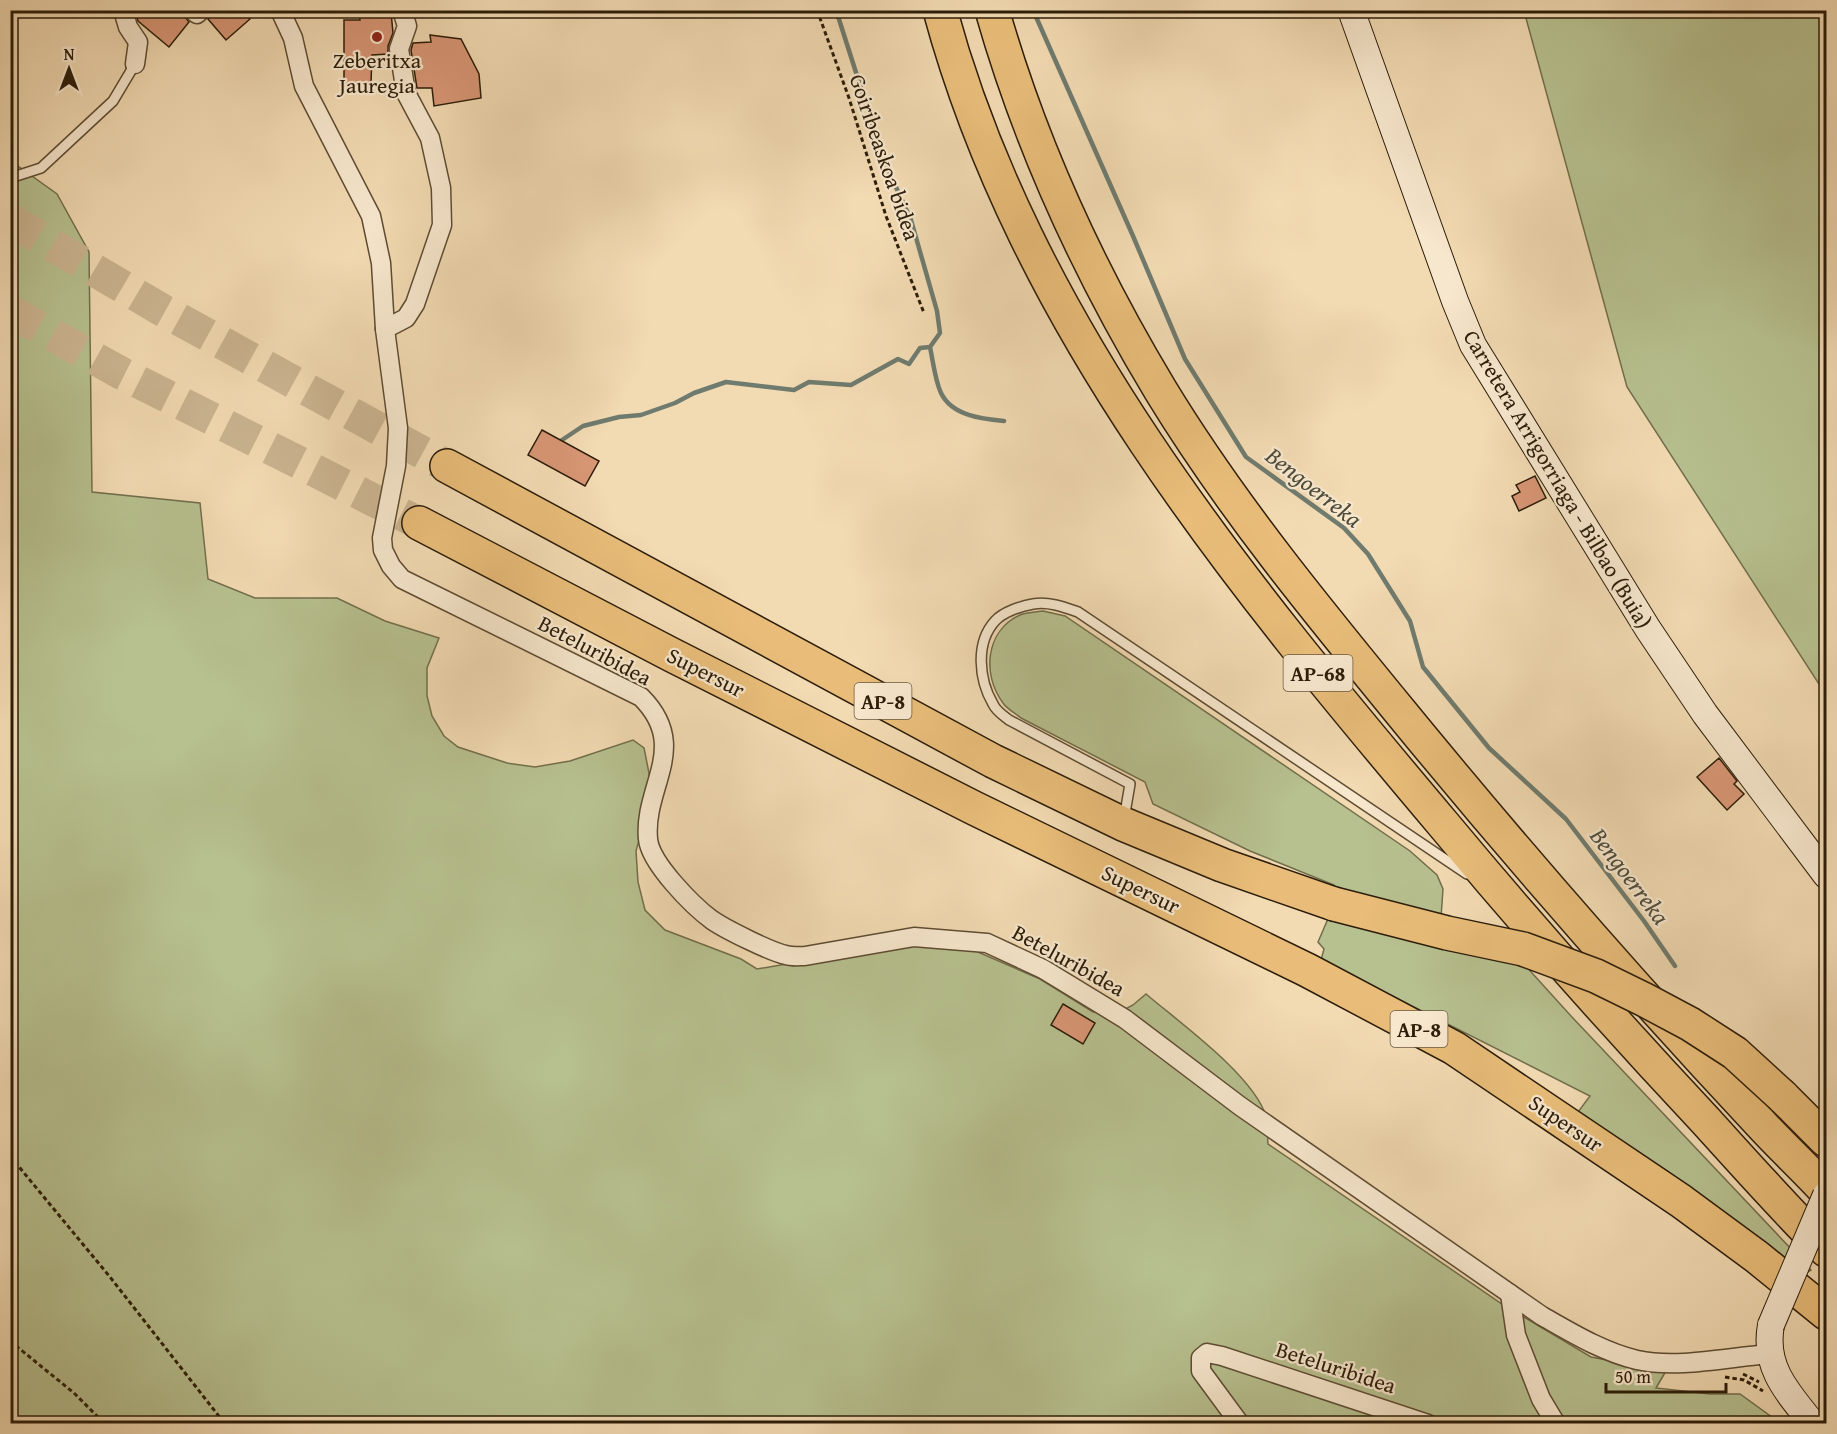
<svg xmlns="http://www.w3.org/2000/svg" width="1837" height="1434" font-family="'Gentium Book Plus',serif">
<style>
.green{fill:#b7c08f;stroke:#726e4c;stroke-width:1.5}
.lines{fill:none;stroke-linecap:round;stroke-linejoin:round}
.stream{stroke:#6f7b6e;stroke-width:4.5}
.building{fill:#d89675;stroke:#2c1d09;stroke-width:1.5}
.highway-tunnel{stroke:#cab490;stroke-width:33;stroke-dasharray:33 16;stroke-linecap:butt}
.lane-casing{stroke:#5e4c33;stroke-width:12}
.street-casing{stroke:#5e4c33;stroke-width:21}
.secondary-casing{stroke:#2c1d09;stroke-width:28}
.highway-casing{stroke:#2c1d09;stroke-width:36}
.path{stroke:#2c1d09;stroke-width:3;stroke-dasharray:4.5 3;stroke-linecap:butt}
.lane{stroke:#f7e7cd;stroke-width:9}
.street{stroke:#f7e7cd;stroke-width:18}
.secondary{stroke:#f7e7cd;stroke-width:26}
.highway{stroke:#e9bd79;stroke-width:33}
.secondary-bridge-casing{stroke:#2c1d09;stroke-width:28;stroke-linecap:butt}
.highway-bridge-casing{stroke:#2c1d09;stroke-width:36;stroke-linecap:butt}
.secondary-bridge{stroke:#f7e7cd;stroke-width:26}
.highway-bridge{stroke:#e9bd79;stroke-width:33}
.poi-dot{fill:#8f2418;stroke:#f7e7cd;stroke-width:2}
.labels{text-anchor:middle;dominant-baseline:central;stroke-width:4.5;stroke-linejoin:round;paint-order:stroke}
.shield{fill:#f7e7cd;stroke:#695a44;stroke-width:1.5}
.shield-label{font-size:21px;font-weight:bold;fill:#2c1d09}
.poi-label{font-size:22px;fill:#2c1d09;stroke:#f7e7cd}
.street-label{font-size:22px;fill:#2c1d09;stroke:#f7e7cd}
.water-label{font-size:24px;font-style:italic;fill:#4e4c3c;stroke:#f7e7cd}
</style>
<rect width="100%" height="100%" fill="#f2dab2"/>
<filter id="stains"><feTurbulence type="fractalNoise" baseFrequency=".00333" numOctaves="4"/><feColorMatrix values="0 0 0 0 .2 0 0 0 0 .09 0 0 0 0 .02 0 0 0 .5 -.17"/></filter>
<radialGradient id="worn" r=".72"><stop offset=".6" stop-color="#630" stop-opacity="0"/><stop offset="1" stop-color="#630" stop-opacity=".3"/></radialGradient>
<g class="green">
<polygon points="1524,11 1826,11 1826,695 1627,387"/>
<path d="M11 161 57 194 89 252 92 492 200 503 208 579 255 598H337L385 621 439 638 427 668V696L432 716 444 736 458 747 507 763 535 767 570 761 633 740 644 748 649 773V804L636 851 638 882 645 910 665 930 741 959 757 969 896 945 971 949 1040 979 1093 1012H1120L1133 1005 1146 994C1180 1023 1253 1075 1266 1116 1269 1125 1267 1136 1268 1144L1502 1304 1591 1357 1666 1371 1656 1388 1710 1394H1740L1780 1423 11 1424Z"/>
<path d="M1043 611 1065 616 1410 851 1437 875 1443 889 1441 918 1522 962 1571 1016 1811 1270 1803 1275 1666 1170 1578 1112 1590 1096 1321 960 1324 949 1318 942 1330 914 1334 885 1250 851 1153 804 1145 782 1021 718C1015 713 1007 709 1003 703 982 675 985 631 1020 615 1026 612 1036 612 1043 611Z"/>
</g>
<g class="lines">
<g class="stream">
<path d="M836 10 885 163 911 220 937 311 940 333 930 347C933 361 935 380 941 393 952 416 983 419 1004 421"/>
<polyline points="1033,10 1133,236 1185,359 1246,457 1344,528 1368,554 1410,621 1423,667 1489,748 1566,819 1644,921 1675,966"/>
<polyline points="562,440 583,426 619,417 641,415 675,403 694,393 726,382 794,390 809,382 851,385 898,359 909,364 920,348 930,347"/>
</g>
</g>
<g class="building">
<polygon points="135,10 180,10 189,22 169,47 138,21"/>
<polygon points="212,10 243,10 250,19 226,40 208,19"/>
<polygon points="391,12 393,33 388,46 388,54 372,55 371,83 344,84 344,20 360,20 359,15"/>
<polygon points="430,35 461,39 479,74 481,98 434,106 432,88 417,88 411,50 413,43 431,42"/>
<polygon points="542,430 599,461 585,486 528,455"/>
<polygon points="1535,476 1546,498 1519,511 1512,496 1520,492 1516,485"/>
<polygon points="1719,758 1737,781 1734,784 1744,794 1727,810 1697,777"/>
<polygon points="1063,1004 1095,1023 1083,1044 1051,1025"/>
</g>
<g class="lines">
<g class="highway-tunnel">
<polyline points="10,220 162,310 447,466"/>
<polyline points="10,311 121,373 419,523"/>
</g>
<g class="lane-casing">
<g id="lane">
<polyline points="10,178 41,168 113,101 135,64"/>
<path d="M1124 819 1130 784 1009 720C1004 716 996 711 993 704 979 680 975 643 995 621 1003 612 1021 606 1033 604 1048 601 1064 607 1078 612L1467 874"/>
</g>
</g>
<g class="street-casing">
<g id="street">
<polyline points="123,10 128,27 138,42 135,64"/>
<polyline points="192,10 197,14 201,10"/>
<path d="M280 10 293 38 304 86 371 216 381 263 385 329 398 428 396 466 382 538 383 550 391 566 402 579 641 697C691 747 643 786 648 839 650 863 693 906 712 920 725 929 771 952 786 955 792 957 799 956 805 956L914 937 987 943 1043 969 1125 1019 1240 1106 1542 1316C1572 1333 1603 1352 1637 1360 1678 1369 1729 1357 1770 1354"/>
<polyline points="385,329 406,318 415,304 442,225 441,188 430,138 406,93 399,49 407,26 402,10"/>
<polyline points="1510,1294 1516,1335 1541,1399 1556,1424"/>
<polyline points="1240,1424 1201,1371 1201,1358 1207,1353 1222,1356 1428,1424"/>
</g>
</g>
<g class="secondary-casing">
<g id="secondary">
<polyline points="1351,10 1455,301 1473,345 1648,629 1705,714 1826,875"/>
<path d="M1771 1325C1763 1367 1788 1393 1813 1424"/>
</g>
</g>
<g class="highway-casing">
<g id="highway">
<path d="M940 10C1025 324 1238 581 1444 825 1528 926 1615 1024 1705 1120 1745 1164 1784 1208 1826 1250"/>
<path d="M992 10C1031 147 1088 270 1161 391 1236 514 1330 626 1421 737 1530 869 1643 998 1760 1123 1781 1146 1805 1168 1826 1191"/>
<polyline points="447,466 993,761 1123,824 1222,865 1334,904"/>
<polyline points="419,523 672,655 974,808 1307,970 1454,1048 1681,1201 1757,1257 1826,1313"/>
<polyline points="1782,1096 1826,1140"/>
</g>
</g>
<g class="path">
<polyline points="817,10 849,98 886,216 924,313"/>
<polyline points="10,1156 110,1277 225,1424"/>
<polyline points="10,1341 74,1393 105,1424"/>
<polyline points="1743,1374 1759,1382"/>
<polyline points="1725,1377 1744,1380 1763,1391"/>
<polyline points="1048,1424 1067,1424"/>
</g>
<use href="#lane" class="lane"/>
<use href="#street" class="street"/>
<use href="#secondary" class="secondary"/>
<use href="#highway" class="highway"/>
<g class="secondary-bridge-casing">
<polyline id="secondary-bridge" points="1771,1325 1826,1195"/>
</g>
<g class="highway-bridge-casing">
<polyline id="highway-bridge" points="1334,904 1447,933 1523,949 1596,976 1645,1000 1690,1024 1735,1053 1782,1096"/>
</g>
<use href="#secondary-bridge" class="secondary-bridge"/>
<use href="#highway-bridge" class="highway-bridge"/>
</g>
<circle class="poi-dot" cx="377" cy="37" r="6"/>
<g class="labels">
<g class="shield">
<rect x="1283.5" y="655" width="69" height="36" rx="4.5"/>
<rect x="854.5" y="683" width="57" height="36" rx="4.5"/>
<rect x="1390.5" y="1011" width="57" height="36" rx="4.5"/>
</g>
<g class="shield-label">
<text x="1318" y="673">AP-68</text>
<text x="883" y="701">AP-8</text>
<text x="1419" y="1029">AP-8</text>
</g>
<g class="poi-label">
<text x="377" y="60">Zeberitxa<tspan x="377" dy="25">Jauregia</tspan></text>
</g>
<g class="street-label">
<text transform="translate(885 157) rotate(71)">Goiribeaskoa bidea</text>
<text transform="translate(1558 479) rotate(59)">Carretera Arrigorriaga - Bilbao (Buia)</text>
<text transform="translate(595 650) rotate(28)">Beteluribidea</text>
<text transform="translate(706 672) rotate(27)">Supersur</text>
<text transform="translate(1141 889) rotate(26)">Supersur</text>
<text transform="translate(1069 960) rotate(29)">Beteluribidea</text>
<text transform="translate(1566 1123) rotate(34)">Supersur</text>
<text transform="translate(1336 1367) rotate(18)">Beteluribidea</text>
</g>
<g class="water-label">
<text transform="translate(1314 487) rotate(38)">Bengoerreka</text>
<text transform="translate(1630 876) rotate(53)">Bengoerreka</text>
</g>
</g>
<rect width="1837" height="1434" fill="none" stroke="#f2dab2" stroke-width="36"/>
<rect x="12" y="12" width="1813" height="1410" fill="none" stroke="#2c1d09" stroke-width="3"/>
<rect x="18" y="18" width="1801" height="1398" fill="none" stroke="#2c1d09" stroke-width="1.5"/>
<g transform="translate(69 69)" stroke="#f7e7cd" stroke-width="4.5" paint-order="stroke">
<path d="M0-4.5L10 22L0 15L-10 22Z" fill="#2c1d09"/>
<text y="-9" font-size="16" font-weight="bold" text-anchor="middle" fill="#2c1d09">N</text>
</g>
<path d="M1606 1383v9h120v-9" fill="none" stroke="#2c1d09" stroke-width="3"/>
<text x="1615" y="1383" font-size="18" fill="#2c1d09" stroke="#f7e7cd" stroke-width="4.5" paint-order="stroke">50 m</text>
<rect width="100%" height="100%" filter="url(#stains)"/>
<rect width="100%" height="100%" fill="url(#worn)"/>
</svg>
